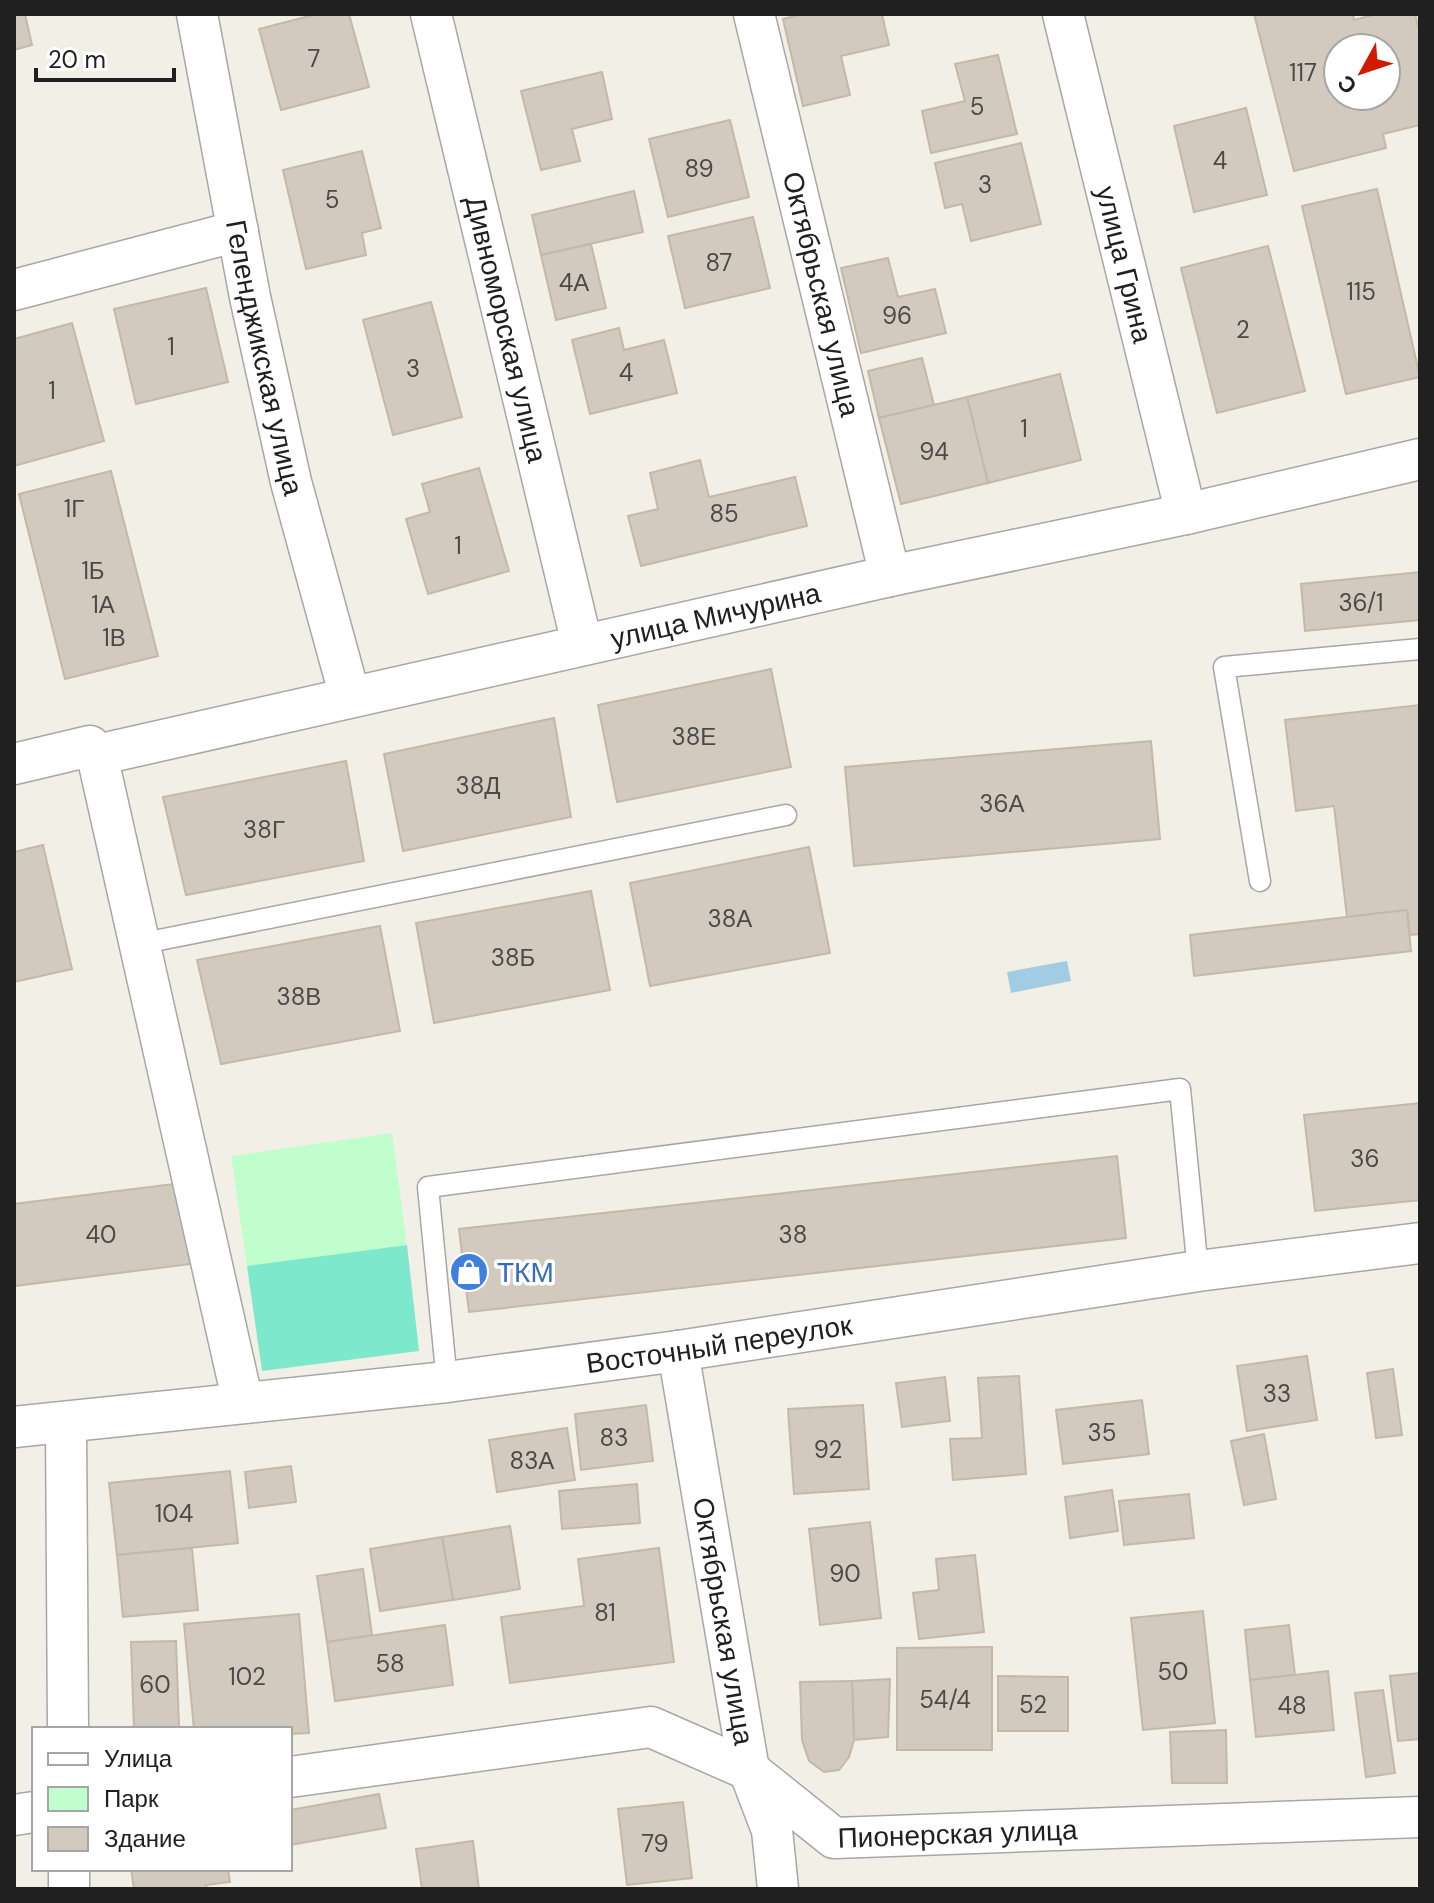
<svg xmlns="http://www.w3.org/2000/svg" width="1434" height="1903" font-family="'DM Sans',sans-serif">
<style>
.park{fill:#c0ffcd}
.pitch{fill:#7de8cc}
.water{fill:#a2cce3}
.building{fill:#d2cabe;stroke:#c5b8a7;stroke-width:2;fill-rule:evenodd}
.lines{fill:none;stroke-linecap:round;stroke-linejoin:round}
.lane-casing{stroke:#a7a7a7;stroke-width:23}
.street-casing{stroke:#a7a7a7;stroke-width:43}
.lane{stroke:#fff;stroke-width:20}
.street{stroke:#fff;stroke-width:40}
.labels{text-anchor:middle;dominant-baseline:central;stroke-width:7;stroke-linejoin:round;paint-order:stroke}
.number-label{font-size:24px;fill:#4c4a48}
.street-label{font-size:28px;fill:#202020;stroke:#fff}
.shop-label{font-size:28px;fill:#366cbe;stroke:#fff;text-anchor:start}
</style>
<rect width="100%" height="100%" fill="#f2efe6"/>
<polygon class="park" points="392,1133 407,1245 247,1266 231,1156"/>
<polygon class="pitch" points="407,1245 419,1351 262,1371 247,1266"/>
<polygon class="water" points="1067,961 1071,981 1011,993 1007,972"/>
<g class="building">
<polygon points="14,14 25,14 32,45 14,50"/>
<polygon points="317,14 349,14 369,87 281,110 259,29"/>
<polygon points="803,14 882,14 889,45 841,56 850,95 803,106 783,19"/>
<path d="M1254 14H1353L1354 20 1377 14H1415L1420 34V125L1383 134 1386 148 1294 171ZM1338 48H1386V96H1338Z"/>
<polygon points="998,55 1017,134 931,153 922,111 965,101 955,64"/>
<polygon points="602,72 612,119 572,129 580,161 541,170 521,91"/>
<polygon points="1246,108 1267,195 1194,212 1174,126"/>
<polygon points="730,120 749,197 668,217 649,139"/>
<polygon points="1021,143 1041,224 971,241 962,204 945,208 935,163"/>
<polygon points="362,151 381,228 362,233 366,255 306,269 283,170"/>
<polygon points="1377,189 1420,377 1346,394 1302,206"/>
<polygon points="634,191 643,232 541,255 532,215"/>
<polygon points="753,217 770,288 685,308 668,236"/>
<polygon points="591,244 606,308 556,320 541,255"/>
<polygon points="1268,246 1305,391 1217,413 1181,268"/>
<polygon points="888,258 898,297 935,289 946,333 861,353 841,268"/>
<polygon points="206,288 228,382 136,404 114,309"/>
<polygon points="431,302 462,417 393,435 363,320"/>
<polygon points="72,323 104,441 14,466 14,339"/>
<polygon points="619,328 624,350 664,340 677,393 590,414 572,340"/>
<polygon points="922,358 934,405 879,418 868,371"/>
<polygon points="1060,374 1081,460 988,483 967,397"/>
<polygon points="967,397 988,483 901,504 879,418"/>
<polygon points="700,460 709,497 795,477 807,526 641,566 628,516 658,509 650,473"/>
<polygon points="479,468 509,571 428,594 406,519 430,512 422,484"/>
<polygon points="111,471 158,656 65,679 19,494"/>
<polygon points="1420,572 1420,620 1305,631 1301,584"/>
<polygon points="771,669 791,767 617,802 598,705"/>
<polygon points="1420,705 1420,934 1410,935 1407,910 1347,917 1334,806 1296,811 1285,720"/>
<polygon points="554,718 571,817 403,851 384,754"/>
<polygon points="1151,741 1160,839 854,866 845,767"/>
<polygon points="346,761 364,861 186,895 163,797"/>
<polygon points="43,845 72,969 14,982 14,852"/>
<polygon points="809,847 830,953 650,986 630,883"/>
<polygon points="591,891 610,990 434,1023 416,923"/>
<polygon points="1407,910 1411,951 1194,976 1190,935"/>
<polygon points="380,926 400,1031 221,1064 197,960"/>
<polygon points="1420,1103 1420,1200 1315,1211 1304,1115"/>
<polygon points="1117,1156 1126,1238 469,1312 459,1229"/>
<polygon points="181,1183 191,1264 14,1286 14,1204"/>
<polygon points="1307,1356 1317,1420 1247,1431 1237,1366"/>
<polygon points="1393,1369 1402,1435 1376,1438 1367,1373"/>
<polygon points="1019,1376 1026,1474 953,1480 950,1439 982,1438 978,1378"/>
<polygon points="945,1377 950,1421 902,1427 896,1383"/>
<polygon points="1142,1400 1149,1454 1063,1464 1056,1410"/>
<polygon points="646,1405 653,1461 581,1470 575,1414"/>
<polygon points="863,1405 869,1489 794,1494 788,1409"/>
<polygon points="567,1428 575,1480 497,1492 489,1440"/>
<polygon points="1264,1434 1276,1499 1244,1505 1231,1441"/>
<polygon points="291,1466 296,1502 249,1508 245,1472"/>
<polygon points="230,1471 238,1543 117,1555 109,1483"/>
<polygon points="637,1484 640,1523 562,1529 559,1491"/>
<polygon points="1112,1490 1118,1531 1070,1538 1065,1497"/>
<polygon points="1189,1494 1194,1538 1124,1545 1119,1501"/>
<polygon points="870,1522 881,1618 820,1625 809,1529"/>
<polygon points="510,1526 520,1589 453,1600 442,1537"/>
<polygon points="442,1537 453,1600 380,1611 370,1549"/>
<polygon points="192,1548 198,1610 123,1617 117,1555"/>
<polygon points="659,1548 674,1662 510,1683 501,1617 584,1606 578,1559"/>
<polygon points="975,1555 984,1632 919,1639 913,1593 939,1590 936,1559"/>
<polygon points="363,1569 372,1635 327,1642 317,1576"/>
<polygon points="1203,1611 1215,1723 1143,1730 1131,1618"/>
<polygon points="299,1614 309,1733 290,1734 290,1729 194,1729 184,1624"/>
<polygon points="445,1625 453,1685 335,1701 327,1642"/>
<polygon points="1289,1625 1295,1675 1250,1680 1245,1630"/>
<polygon points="176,1641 179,1727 134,1728 131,1642"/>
<polygon points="992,1647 992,1750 897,1750 897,1648"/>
<polygon points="1328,1671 1334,1730 1256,1737 1250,1680"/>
<polygon points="1420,1673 1420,1739 1398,1741 1390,1676"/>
<polygon points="998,1676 1068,1677 1068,1731 998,1731"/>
<polygon points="890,1679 888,1737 854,1740 852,1681"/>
<polygon points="852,1681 854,1740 849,1757 839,1770 824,1772 809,1761 802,1740 800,1682"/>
<polygon points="1383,1690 1395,1773 1366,1777 1355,1693"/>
<polygon points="1226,1730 1227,1783 1172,1783 1170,1732"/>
<polygon points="379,1794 386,1828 290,1845 290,1810"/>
<polygon points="683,1802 692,1878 627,1885 618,1809"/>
<polygon points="473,1841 479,1889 422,1889 416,1849"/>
<polygon points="131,1869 228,1869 230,1882 206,1885 207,1889 134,1889"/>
</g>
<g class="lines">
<g class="lane-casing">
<g id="lane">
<polyline points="1260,881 1224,667 1420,649"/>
<polyline points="139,944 786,815"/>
<polyline points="447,1382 428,1187 1180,1089 1198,1271"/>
</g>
</g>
<g class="street-casing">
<g id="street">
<path id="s1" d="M197 14 250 297 291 482 350 697"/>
<path id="s2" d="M431 14 582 644"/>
<path id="s3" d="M754 14 890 576"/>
<path id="s4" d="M1063 14 1186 514"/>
<polyline points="14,290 238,231"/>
<path id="s5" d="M97 755 890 576 1186 514 1420 459"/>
<polyline points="14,764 90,746 97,755 243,1403"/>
<path id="s6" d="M678 1351 749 1770 772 1830 778 1889"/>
<polyline points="66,1422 68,1729"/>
<path id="s7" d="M14 1427 447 1382 678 1351 1198 1271 1420 1243"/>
<path id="s8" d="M290 1777 651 1727 749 1770 834 1838 1420 1817"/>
<polyline points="14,1815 34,1812"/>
<polyline points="69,1869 69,1889"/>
</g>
</g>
<use href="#lane" class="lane"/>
<use href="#street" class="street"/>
</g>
<defs>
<g id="shop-disc" transform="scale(2)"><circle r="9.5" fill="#3f7fe0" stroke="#fff"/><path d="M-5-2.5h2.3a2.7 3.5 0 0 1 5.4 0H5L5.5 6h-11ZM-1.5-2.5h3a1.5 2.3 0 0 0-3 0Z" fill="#fff"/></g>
</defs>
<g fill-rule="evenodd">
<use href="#shop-disc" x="469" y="1272"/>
</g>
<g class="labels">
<g class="number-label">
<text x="314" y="58">7</text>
<text x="1303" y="72">117</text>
<text x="977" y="106">5</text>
<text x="1220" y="160">4</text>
<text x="699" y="168">89</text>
<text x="985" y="184">3</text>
<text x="332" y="199">5</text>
<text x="719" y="262">87</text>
<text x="574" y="282">4А</text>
<text x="1361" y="291">115</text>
<text x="897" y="315">96</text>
<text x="1243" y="329">2</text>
<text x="171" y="346">1</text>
<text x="413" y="368">3</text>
<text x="626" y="372">4</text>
<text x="52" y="390">1</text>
<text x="1024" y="428">1</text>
<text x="934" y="451">94</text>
<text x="74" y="508">1Г</text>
<text x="724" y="513">85</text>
<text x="458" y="545">1</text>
<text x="93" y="570">1Б</text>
<text x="1361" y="602">36/1</text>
<text x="103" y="604">1А</text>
<text x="114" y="637">1В</text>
<text x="694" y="736">38Е</text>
<text x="478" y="785">38Д</text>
<text x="1002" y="803">36А</text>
<text x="264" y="829">38Г</text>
<text x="730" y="918">38А</text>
<text x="513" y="957">38Б</text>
<text x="299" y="996">38В</text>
<text x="1365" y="1158">36</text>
<text x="101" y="1234">40</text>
<text x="793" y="1234">38</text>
<text x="1277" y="1393">33</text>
<text x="1102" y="1432">35</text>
<text x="614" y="1437">83</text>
<text x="828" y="1449">92</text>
<text x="532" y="1460">83А</text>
<text x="174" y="1513">104</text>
<text x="845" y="1573">90</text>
<text x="605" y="1612">81</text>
<text x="390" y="1663">58</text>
<text x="1173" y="1671">50</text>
<text x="247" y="1676">102</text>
<text x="155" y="1684">60</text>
<text x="945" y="1699">54/4</text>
<text x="1033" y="1704">52</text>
<text x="1292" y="1705">48</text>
<text x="655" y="1843">79</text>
</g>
<g class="street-label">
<text stroke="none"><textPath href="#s4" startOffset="258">улица Грина</textPath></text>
<text stroke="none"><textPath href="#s3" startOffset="288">Октябрьская улица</textPath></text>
<text stroke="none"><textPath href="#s2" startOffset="324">Дивноморская улица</textPath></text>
<text stroke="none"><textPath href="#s1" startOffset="350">Геленджикская улица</textPath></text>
<text stroke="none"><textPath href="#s5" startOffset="634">улица Мичурина</textPath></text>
<text stroke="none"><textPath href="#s7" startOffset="710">Восточный переулок</textPath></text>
<text stroke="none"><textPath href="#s6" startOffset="274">Октябрьская улица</textPath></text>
<text stroke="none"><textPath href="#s8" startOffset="704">Пионерская улица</textPath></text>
</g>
<g class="shop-label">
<text x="497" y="1272">ТКМ</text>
</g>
</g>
<rect width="1434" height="1903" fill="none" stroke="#202020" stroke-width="32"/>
<rect x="32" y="1727" width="260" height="144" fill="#ffffff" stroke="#a6a6a6" stroke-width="2"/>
<rect x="48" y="1753" width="40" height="12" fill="#ffffff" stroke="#a6a6a6" stroke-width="2"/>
<text x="104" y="1767" font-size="24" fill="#202020">Улица</text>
<rect x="48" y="1787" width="40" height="24" fill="#c0ffcd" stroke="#a6a6a6" stroke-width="2"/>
<text x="104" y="1807" font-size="24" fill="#202020">Парк</text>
<rect x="48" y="1827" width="40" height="24" fill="#d2cabe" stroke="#a6a6a6" stroke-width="2"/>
<text x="104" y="1847" font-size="24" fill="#202020">Здание</text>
<g transform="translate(1362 72) rotate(230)"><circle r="38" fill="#ffffff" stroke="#a6a6a6" stroke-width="2"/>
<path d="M0-6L14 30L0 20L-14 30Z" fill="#d11b00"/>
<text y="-12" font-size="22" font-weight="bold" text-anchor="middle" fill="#202020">С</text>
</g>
<path d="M36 68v12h138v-12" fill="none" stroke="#202020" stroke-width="4"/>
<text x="48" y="68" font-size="24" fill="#202020" stroke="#ffffff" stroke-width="6" paint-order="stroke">20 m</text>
</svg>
